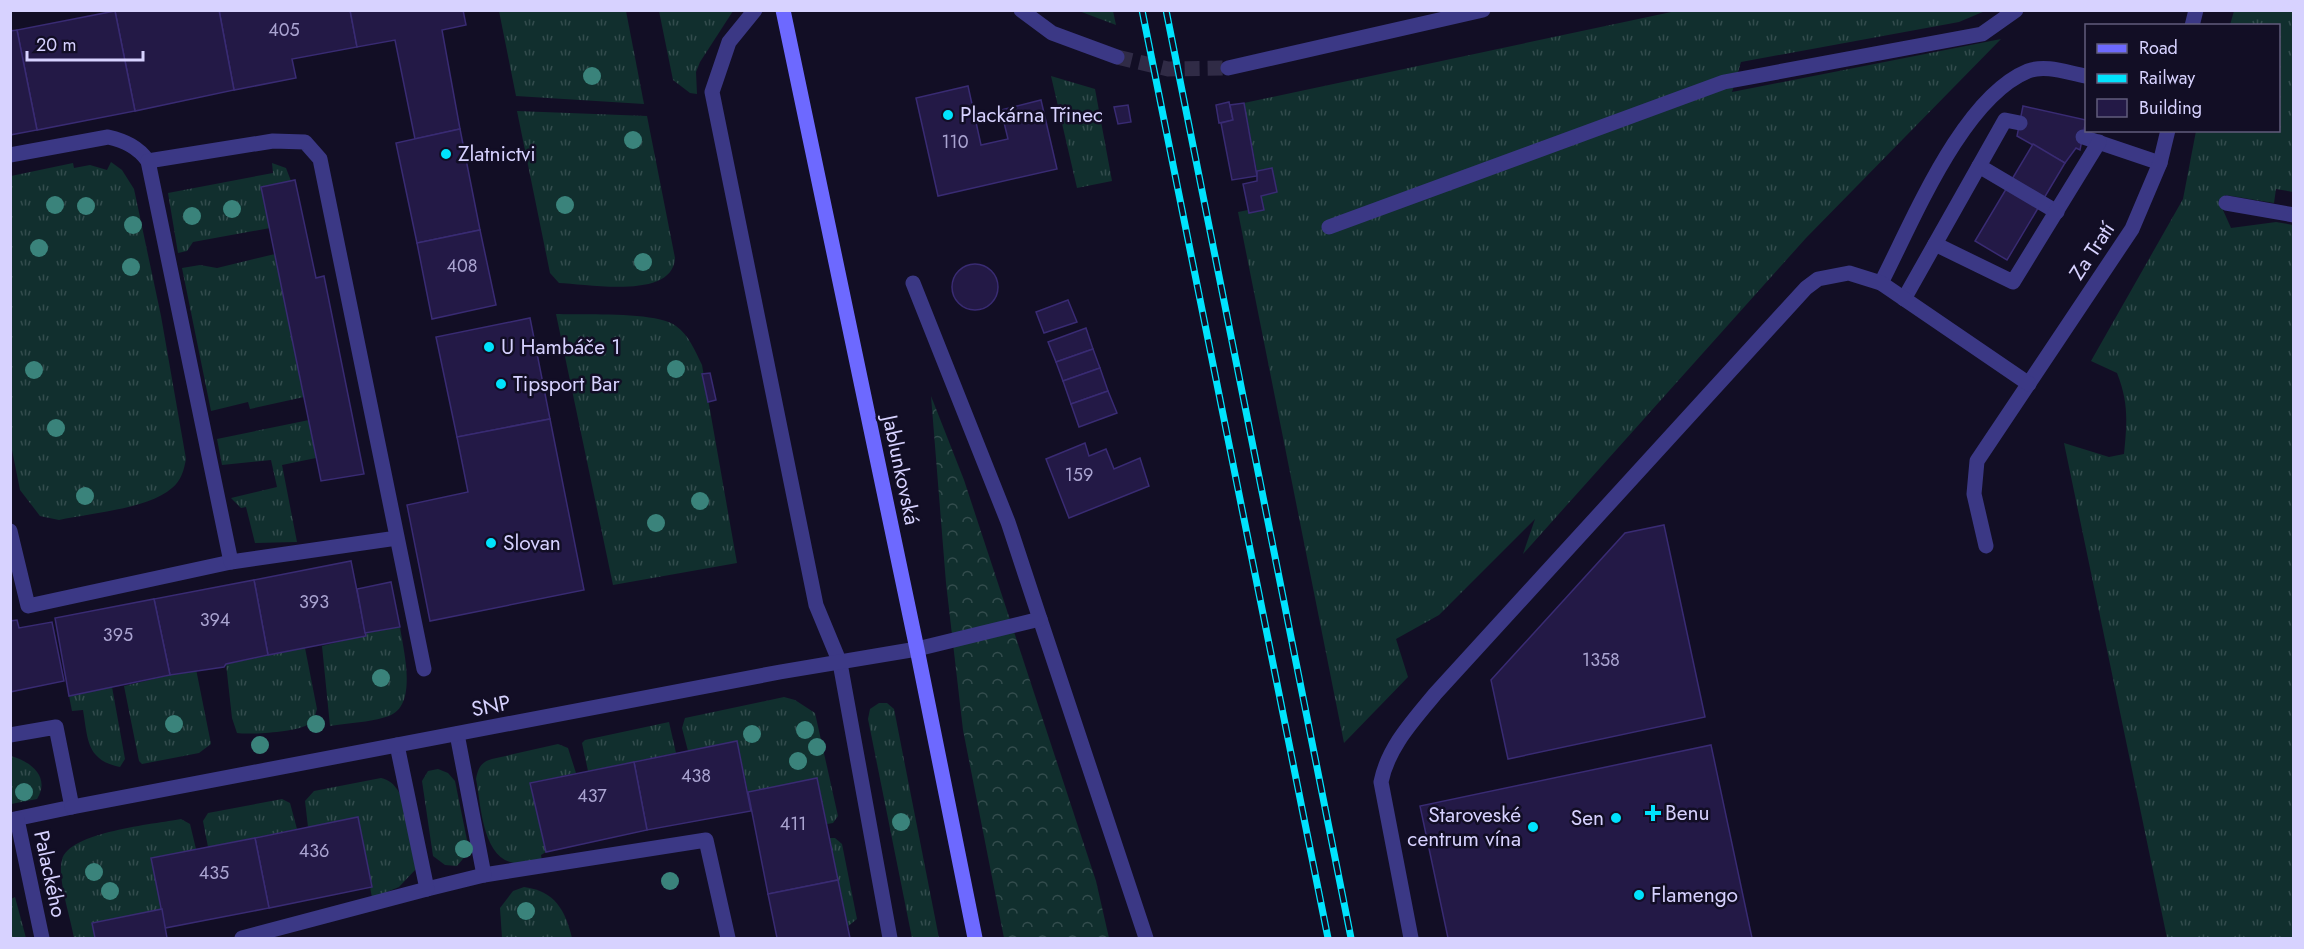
<svg xmlns="http://www.w3.org/2000/svg" width="2304" height="949" font-family="Jost,sans-serif">
<style>
.grass{fill:url(#grass-tufts)}
.forest{fill:url(#forest-crowns)}
.building{fill:#231946;stroke:#392b73;stroke-width:1.5}
.lines{fill:none;stroke-linecap:round;stroke-linejoin:round}
.minor-tunnel{stroke:#302b46;stroke-width:15;stroke-dasharray:15 8;stroke-linecap:butt}
.service{stroke:#3b3885;stroke-width:15}
.minor{stroke:#3b3885;stroke-width:15}
.secondary{stroke:#6d69ff;stroke-width:15}
.rail-casing{stroke:#00e3fd;stroke-width:7}
.rail{stroke:#120e25;stroke-width:4.5;stroke-dasharray:14;stroke-linecap:butt}
.tree{fill:#3a837b}
.poi-dot{fill:#00e3fd;stroke:#120e25;stroke-width:2}
.labels{text-anchor:middle;dominant-baseline:central;stroke-width:5;stroke-linejoin:round;paint-order:stroke}
.number-label{font-size:18px;fill:#aaa4d1}
.poi-label{font-size:21px;fill:#d7d2ff;stroke:#120e25;text-anchor:start}
.street-label{font-size:21px;fill:#d7d2ff;stroke:#120e25}
</style>
<defs>
<pattern id="grass-tufts" width="24" height="20" patternUnits="userSpaceOnUse" patternTransform="scale(1.5)"><rect width="24" height="20" fill="#112f2e"/><path d="M3 7l-1-3M5 7V3M7 7l1-3M15 17l-1-3M17 17v-4M19 17l1-3" fill="none" stroke="#334c4d"/></pattern>
<pattern id="forest-crowns" width="20" height="18" patternUnits="userSpaceOnUse" patternTransform="scale(1.5)"><rect width="20" height="18" fill="#112f2e"/><path d="M2 6a3 3 0 1 1 6 0M12 15a3 3 0 1 1 6 0" fill="none" stroke="#334c4d"/></pattern>
</defs>
<rect width="100%" height="100%" fill="#120e25"/>
<g class="grass">
<polygon points="499,11 626,11 644,104 516,96"/>
<polygon points="659,11 733,11 700,62 696,72 697,94 690,93 673,80"/>
<polygon points="1079,11 1113,11 1116,25"/>
<polygon points="1676,11 1985,11 1959,22 1741,62 1732,92 2001,39 1806,238 1523,554 1535,519 1439,615 1396,639 1408,677 1344,743 1238,212 1248,210 1249,213 1264,210 1261,196 1276,192 1271,168 1257,171 1244,103"/>
<path d="M2234 11H2293V192L2276 189 2274 203 2225 195 2223 210 2231 228 2276 222 2293 225V938H2167L2064 443 2109 457 2124 454C2127 423 2129 403 2117 373L2091 361 2183 199 2196 131 2278 130V26L2230 25Z"/>
<polygon points="1051,76 1095,89 1112,181 1077,188"/>
<path d="M517 111 647 116 675 258C673 300 588 284 559 283L550 273Z"/>
<path d="M111 162 122 170 134 189 161 316 186 459C184 470 181 481 172 488 148 509 91 513 59 520L40 516 20 490 11 445V176L73 163 74 168 90 165 107 170Z"/>
<polygon points="272,163 286,168 291,181 261,187 270,228 193,242 187,251 178,253 168,193 273,173"/>
<polygon points="275,254 304,397 250,409 248,402 211,411 182,268 200,265 217,268"/>
<path d="M556 314C582 315 657 311 676 326 689 335 695 351 702 365L737 563 613 585Z"/>
<polygon points="309,420 316,458 282,465 297,542 255,543 246,507 241,508 231,498 277,487 271,460 222,465 217,439"/>
<path d="M400 627C403 649 418 703 391 715 376 722 347 723 330 726L322 646 366 635 365 633Z"/>
<path d="M305 648 317 709C315 716 314 721 307 725 295 732 251 735 237 733L232 718 226 664Z"/>
<polygon points="196,669 211,744 199,753 142,764 139,761 124,686"/>
<path d="M112 687 125 759 120 767C86 760 88 739 83 710L72 711 69 696Z"/>
<polygon points="784,697 795,700 815,713 838,816 833,823 827,824 817,778 748,792 737,741 688,751 682,728 685,718"/>
<polygon points="879,703 887,703 894,709 939,938 912,938 868,719 870,709"/>
<polygon points="669,722 676,753 588,771 582,743 585,740"/>
<path d="M558 744 568 748 576 773 530 783 546 852 541 855 542 861C534 861 523 864 514 863 482 858 481 804 476 779 478 768 481 762 492 759Z"/>
<path d="M11 756C30 761 51 777 37 799L11 804Z"/>
<polygon points="438,769 448,773 455,781 467,840 466,855 457,866 445,865 433,856 422,781 428,771"/>
<path d="M381 778C411 784 411 843 416 869L399 887 372 898 358 817 308 827 305 801 314 791Z"/>
<polygon points="282,799 290,803 297,829 208,847 203,821 208,813"/>
<path d="M181 819 190 824 196 849 162 909 92 923 95 938H74C71 919 57 878 62 860 68 832 155 824 181 819Z"/>
<polygon points="829,838 835,838 842,844 857,919 847,927"/>
<path d="M524 887C555 891 565 910 572 938H502L500 908 513 891Z"/>
<polygon points="15,897 26,938 11,938 11,899"/>
</g>
<polygon class="forest" points="931,396 964,480 1096,881 1109,938 1004,938 963,730 946,583"/>
<g class="building">
<polygon points="219,10 350,10 357,47 292,59 296,78 234,90"/>
<polygon points="219,10 234,90 135,111 115,11"/>
<polygon points="350,10 463,10 466,25 442,30 460,129 415,139 395,40 357,47"/>
<polygon points="115,11 135,111 37,130 17,30"/>
<polygon points="17,30 37,130 10,135 10,31"/>
<polygon points="968,86 981,145 1008,139 1001,110 1041,100 1057,169 938,196 916,98"/>
<polygon points="1229,102 1233,120 1219,123 1216,105"/>
<polygon points="1244,103 1257,176 1232,180 1221,123 1233,120 1230,105"/>
<polygon points="1128,105 1131,122 1118,124 1114,107"/>
<polygon points="2023,106 2086,120 2080,150 2076,148 2065,163 2017,136"/>
<polygon points="460,129 480,230 417,243 396,143"/>
<polygon points="2033,144 2065,163 2007,260 1975,241"/>
<polygon points="1272,168 1277,192 1261,196 1264,210 1249,213 1243,184 1257,181 1257,171"/>
<polygon points="295,180 316,278 324,276 364,474 321,481 261,187"/>
<polygon points="480,230 496,305 432,319 417,243"/>
<circle cx="975" cy="287" r="23"/>
<polygon points="1068,300 1077,322 1044,333 1036,312"/>
<polygon points="530,318 550,419 457,437 436,337"/>
<polygon points="1086,328 1093,349 1056,362 1048,342"/>
<polygon points="1093,349 1100,368 1063,381 1056,362"/>
<polygon points="1100,368 1108,391 1071,404 1063,381"/>
<polygon points="710,373 716,400 708,402 702,374"/>
<polygon points="1108,391 1117,413 1079,427 1071,404"/>
<polygon points="550,419 584,590 430,621 407,505 468,492 457,437"/>
<polygon points="1085,443 1089,456 1106,449 1114,469 1140,458 1149,486 1069,518 1046,459"/>
<polygon points="1664,525 1705,717 1508,759 1491,680 1625,533"/>
<polygon points="351,561 366,636 268,655 254,580"/>
<polygon points="254,580 268,655 226,664 224,667 170,675 154,599"/>
<polygon points="391,582 400,627 365,633 357,589"/>
<polygon points="154,599 170,675 69,696 55,618"/>
<polygon points="17,620 19,628 52,622 64,681 10,692 10,621"/>
<polygon points="737,741 751,811 647,830 634,762"/>
<polygon points="1711,745 1752,938 1448,938 1420,806"/>
<polygon points="634,762 647,830 546,852 530,783"/>
<polygon points="817,778 838,880 768,894 748,792"/>
<polygon points="358,817 372,887 269,908 255,838"/>
<polygon points="255,838 269,908 165,928 151,858"/>
<polygon points="838,880 850,938 777,938 768,894"/>
<polygon points="162,909 167,938 95,938 92,923"/>
</g>
<g class="lines">
<polyline class="minor-tunnel" points="1117,57 1168,69 1228,68"/>
<g class="service">
<polyline points="755,10 729,42 712,92 816,605 840,663 890,938"/>
<polyline points="2192,26 2196,10"/>
<polyline points="2083,137 2160,163"/>
<path d="M10 155 108 137C125 141 138 147 148 161"/>
<polyline points="1979,166 2057,212"/>
<polyline points="2226,203 2294,215"/>
<polyline points="1329,227 1724,82 1982,34 2016,10"/>
<polyline points="1935,244 2013,282 2099,142"/>
<path d="M1881 283C1913 221 1962 98 2028 71 2046 64 2068 73 2086 76"/>
<polyline points="1904,299 2005,120 2020,123"/>
<polyline points="10,531 28,606 231,562"/>
<polyline points="397,538 231,562 148,161 273,141 305,142 320,159 424,669"/>
<polyline points="1986,546 1974,494 1977,461 2132,229 2160,163 2168,130"/>
<polyline points="1040,619 1146,938"/>
<polyline points="484,875 706,840 728,938"/>
<polyline points="427,889 484,875 457,734"/>
<polyline points="242,938 427,889 397,745"/>
<path d="M1411 938 1381 782C1388 747 1413 721 1435 694L1806 288 1818 279 1849 273 1881 283 2029 384"/>
</g>
<g class="minor">
<polyline points="1021,10 1052,33 1117,57"/>
<polyline points="1228,68 1483,10"/>
<polyline points="10,735 56,727 72,807 10,820"/>
<polyline points="72,807 780,672 917,649 1040,619 1008,522 913,283"/>
<polyline points="17,819 42,938"/>
</g>
<polyline class="secondary" points="783,10 917,649 975,938"/>
<g class="rail-casing">
<g id="rail">
<polyline points="1142,10 1328,938"/>
<polyline points="1166,10 1351,938"/>
</g>
</g>
<use href="#rail" class="rail"/>
</g>
<g class="tree">
<circle cx="592" cy="76" r="9"/>
<circle cx="633" cy="140" r="9"/>
<circle cx="55" cy="205" r="9"/>
<circle cx="565" cy="205" r="9"/>
<circle cx="86" cy="206" r="9"/>
<circle cx="232" cy="209" r="9"/>
<circle cx="192" cy="216" r="9"/>
<circle cx="133" cy="225" r="9"/>
<circle cx="39" cy="248" r="9"/>
<circle cx="643" cy="262" r="9"/>
<circle cx="131" cy="267" r="9"/>
<circle cx="676" cy="369" r="9"/>
<circle cx="34" cy="370" r="9"/>
<circle cx="56" cy="428" r="9"/>
<circle cx="85" cy="496" r="9"/>
<circle cx="700" cy="501" r="9"/>
<circle cx="656" cy="523" r="9"/>
<circle cx="381" cy="678" r="9"/>
<circle cx="174" cy="724" r="9"/>
<circle cx="316" cy="724" r="9"/>
<circle cx="805" cy="730" r="9"/>
<circle cx="752" cy="734" r="9"/>
<circle cx="260" cy="745" r="9"/>
<circle cx="817" cy="747" r="9"/>
<circle cx="798" cy="761" r="9"/>
<circle cx="24" cy="792" r="9"/>
<circle cx="901" cy="822" r="9"/>
<circle cx="464" cy="849" r="9"/>
<circle cx="94" cy="872" r="9"/>
<circle cx="670" cy="881" r="9"/>
<circle cx="110" cy="891" r="9"/>
<circle cx="526" cy="911" r="9"/>
</g>
<g class="poi-dot">
<circle cx="948" cy="115" r="6"/>
<circle cx="446" cy="154" r="6"/>
<circle cx="489" cy="347" r="6"/>
<circle cx="501" cy="384" r="6"/>
<circle cx="491" cy="543" r="6"/>
<path d="M1650 804h6v6h6v6h-6v6h-6v-6h-6v-6h6z"/>
<circle cx="1616" cy="818" r="6"/>
<circle cx="1533" cy="827" r="6"/>
<circle cx="1639" cy="895" r="6"/>
</g>
<g class="labels">
<g class="number-label">
<text x="284" y="30">405</text>
<text x="955" y="142">110</text>
<text x="462" y="266">408</text>
<text x="1079" y="475">159</text>
<text x="314" y="602">393</text>
<text x="215" y="620">394</text>
<text x="118" y="635">395</text>
<text x="1601" y="660">1358</text>
<text x="696" y="776">438</text>
<text x="592" y="796">437</text>
<text x="793" y="824">411</text>
<text x="314" y="851">436</text>
<text x="214" y="873">435</text>
</g>
<g class="poi-label">
<text x="960" y="115">Plackárna Třinec</text>
<text x="458" y="154">Zlatnictvi</text>
<text x="501" y="347">U Hambáče 1</text>
<text x="513" y="384">Tipsport Bar</text>
<text x="503" y="543">Slovan</text>
<text x="1665" y="813">Benu</text>
<text x="1521" y="815" text-anchor="end">Staroveské<tspan x="1521" dy="24">centrum vína</tspan></text>
<text x="1604" y="818" text-anchor="end">Sen</text>
<text x="1651" y="895">Flamengo</text>
</g>
<g class="street-label">
<text transform="translate(2092 251) rotate(-57)">Za Tratí</text>
<text transform="translate(901 470) rotate(78)">Jablunkovská</text>
<text transform="translate(491 706) rotate(-11)">SNP</text>
<text transform="translate(50 874) rotate(78)">Palackého</text>
</g>
</g>
<rect width="2304" height="949" fill="none" stroke="#d7d2ff" stroke-width="24"/>
<rect x="2085" y="24" width="195" height="108" fill="#120e25" stroke="#615c7c" stroke-width="1.5"/>
<rect x="2097" y="44" width="30" height="9" fill="#6d69ff" stroke="#615c7c" stroke-width="1.5"/>
<text x="2139" y="54" font-size="18" fill="#d7d2ff">Road</text>
<rect x="2097" y="74" width="30" height="9" fill="#00e3fd" stroke="#615c7c" stroke-width="1.5"/>
<text x="2139" y="84" font-size="18" fill="#d7d2ff">Railway</text>
<rect x="2097" y="99" width="30" height="18" fill="#231946" stroke="#615c7c" stroke-width="1.5"/>
<text x="2139" y="114" font-size="18" fill="#d7d2ff">Building</text>
<path d="M27 51v9h116v-9" fill="none" stroke="#d7d2ff" stroke-width="3"/>
<text x="36" y="51" font-size="18" fill="#d7d2ff" stroke="#120e25" stroke-width="4.5" paint-order="stroke">20 m</text>
</svg>
